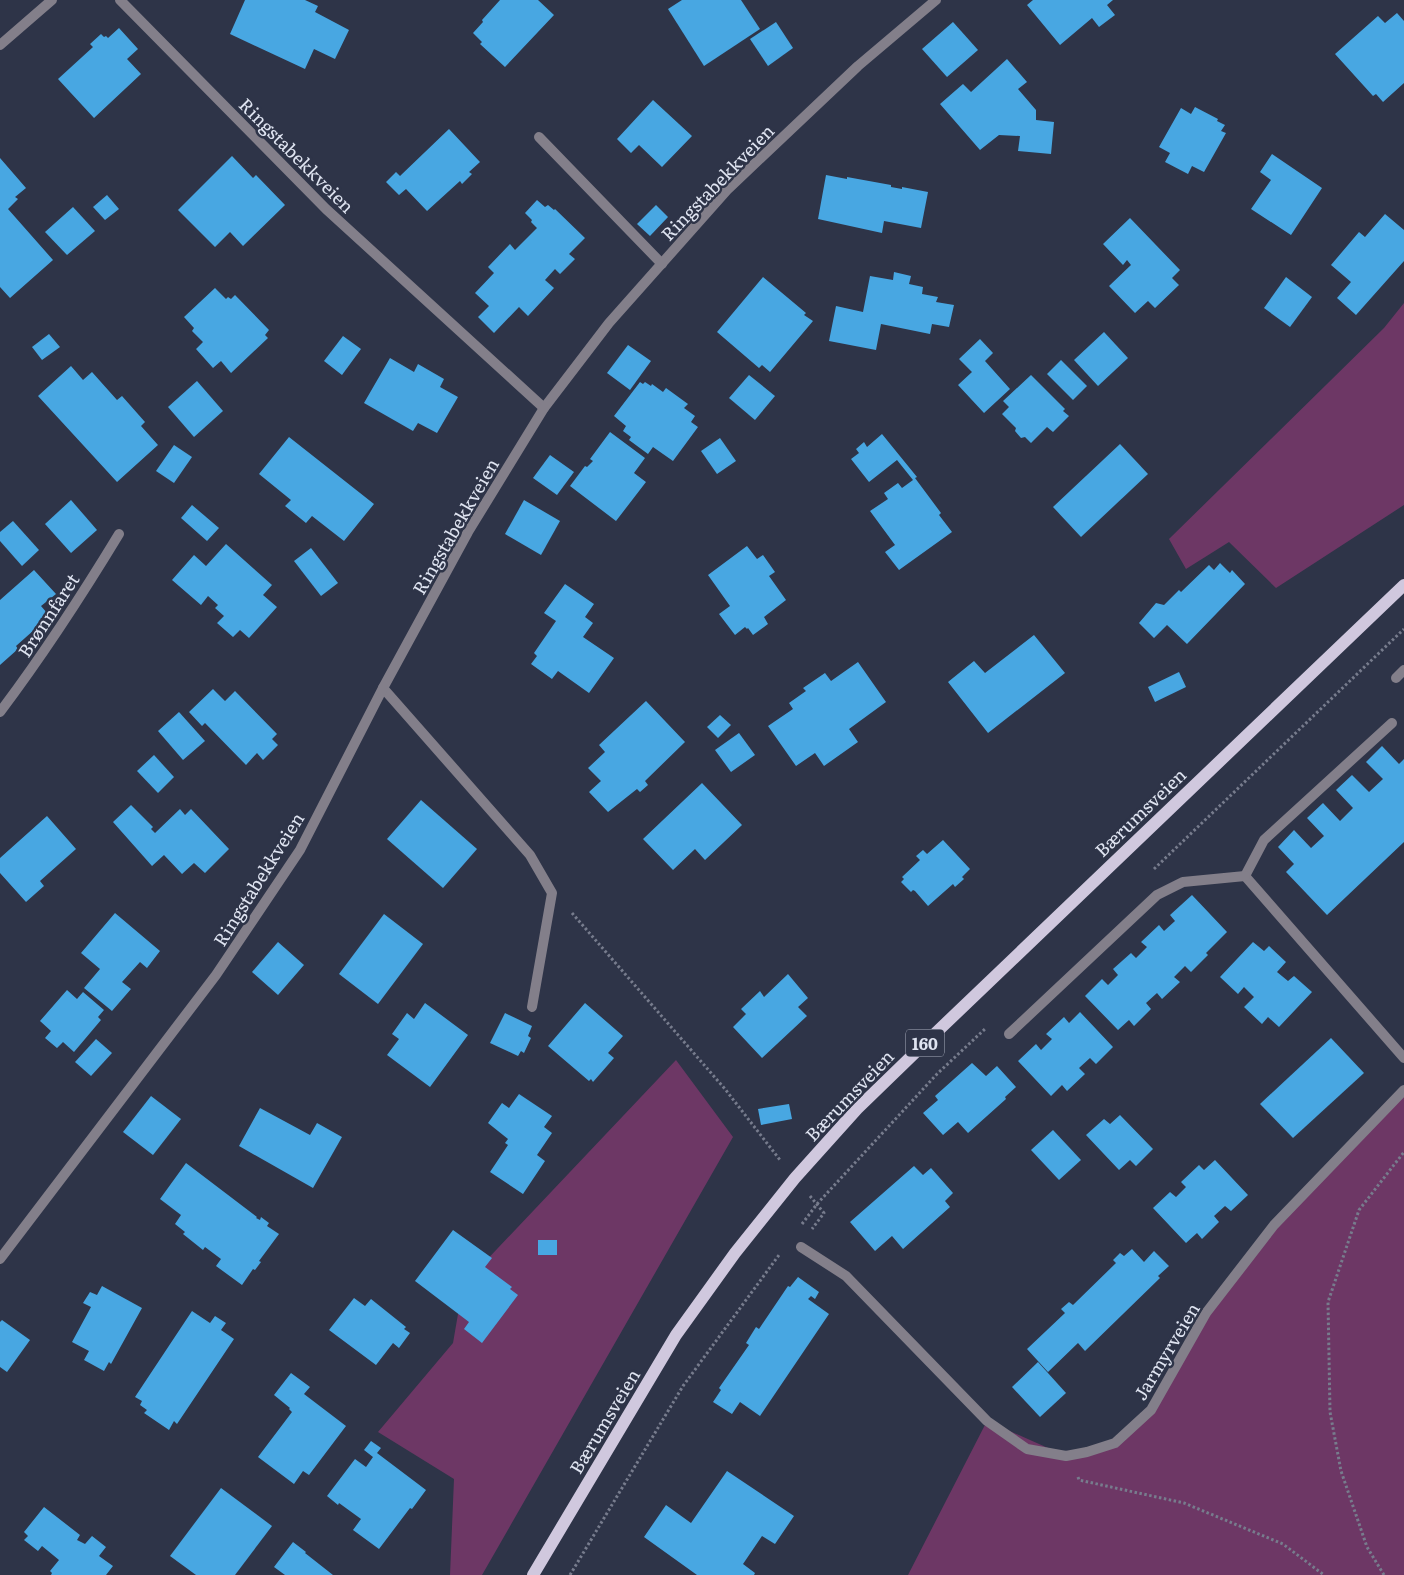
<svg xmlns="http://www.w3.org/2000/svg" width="1404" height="1575" font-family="Literata,serif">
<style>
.green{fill:#6d3765}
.building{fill:#48a7e2}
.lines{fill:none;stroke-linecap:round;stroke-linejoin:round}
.path{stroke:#777c8d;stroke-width:3;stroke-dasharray:2.5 2.5;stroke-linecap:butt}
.lane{stroke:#837f8a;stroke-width:10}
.street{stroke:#837f8a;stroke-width:10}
.primary{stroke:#d0c8de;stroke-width:12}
.labels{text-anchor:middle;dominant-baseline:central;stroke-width:5;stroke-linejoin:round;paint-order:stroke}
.shield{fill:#2e3448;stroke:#aaafbe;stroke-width:1}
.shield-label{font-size:16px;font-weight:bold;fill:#dfe4f1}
.street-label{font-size:18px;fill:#dfe4f1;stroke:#2e3448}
</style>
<rect width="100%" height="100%" fill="#2e3448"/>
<g class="green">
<polygon points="1404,303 1404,505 1276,588 1229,542 1186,569 1169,539 1384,328"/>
<polygon points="676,1060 733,1137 482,1575 450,1575 454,1479 378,1432 453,1343 463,1285"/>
<polygon points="1404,1090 1404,1575 908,1575 987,1421 1066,1456 1115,1443 1151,1410 1206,1313 1274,1225"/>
</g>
<g class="building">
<polygon points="245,0 305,0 318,6 315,12 349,30 335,59 314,49 305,69 230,34"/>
<polygon points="500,0 538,0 554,15 505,67 480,44 482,42 473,33 483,22 482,20"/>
<polygon points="682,0 741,0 760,29 704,66 668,9"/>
<polygon points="1033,0 1113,0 1107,5 1115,15 1099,27 1092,18 1060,45 1027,5"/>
<polygon points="1397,13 1404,21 1404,83 1383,102 1376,94 1373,96 1335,54 1378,16 1385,23"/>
<polygon points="776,22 793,48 768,66 750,39"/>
<polygon points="953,22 978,50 947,77 922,49"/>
<polygon points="119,28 138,49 127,59 141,74 94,118 58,79 93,47 90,44 101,34 104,37 106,36 108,38"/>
<polygon points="1007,59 1027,82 1018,89 1036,110 1036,120 1054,122 1051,154 1018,151 1020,136 999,135 980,150 940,104 963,84 971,92"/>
<polygon points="653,100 692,136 662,167 639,145 631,153 617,139"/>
<polygon points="1195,107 1218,119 1217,121 1225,125 1221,131 1226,133 1204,172 1192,166 1188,174 1165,162 1170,153 1159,147 1181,108 1191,114"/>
<polygon points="449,129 480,162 469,172 472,174 462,184 460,181 427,211 406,189 399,195 386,182 396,172 400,176"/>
<polygon points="1272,154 1322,188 1291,235 1251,209 1271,180 1260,172"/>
<polygon points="232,156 253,178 256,175 285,205 243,246 230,232 215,247 178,210"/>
<polygon points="0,158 26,188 15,197 18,199 8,209 53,260 10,298 0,287"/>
<polygon points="826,175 847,179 847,177 891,185 891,187 902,189 902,187 928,192 921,228 884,221 882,233 818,219"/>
<polygon points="107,195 119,209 105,220 93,207"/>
<polygon points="537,200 545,207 548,205 554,210 555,209 585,238 569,254 575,259 560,274 555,269 545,280 554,288 528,316 519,307 494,333 478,317 489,306 475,293 494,273 488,267 510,244 515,250 537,228 531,222 532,220 525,213"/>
<polygon points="656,205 668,217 650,236 637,224"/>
<polygon points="73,207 95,231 67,255 45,232"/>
<polygon points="1385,214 1404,230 1404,261 1356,315 1337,298 1351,282 1331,265 1359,232 1365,237"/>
<polygon points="1130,218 1180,270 1172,278 1179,285 1155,308 1148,301 1135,313 1109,286 1131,265 1127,260 1123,265 1103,244"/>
<polygon points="894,272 911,276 909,284 923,287 922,294 938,297 936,302 954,305 949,327 932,324 930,334 881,324 876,350 829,341 836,306 863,312 870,276 893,280"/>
<polygon points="763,277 806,313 804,315 813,321 770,372 762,365 759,368 717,332"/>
<polygon points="1286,277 1312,297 1290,327 1264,308"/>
<polygon points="215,288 226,299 228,297 231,299 235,295 269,330 265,335 268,338 231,373 221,361 213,368 196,349 203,342 192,331 194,328 184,317"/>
<polygon points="1104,332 1128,358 1098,386 1074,360"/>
<polygon points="49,334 60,347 42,360 32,347"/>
<polygon points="343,336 361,349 342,375 324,361"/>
<polygon points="980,339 993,353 985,361 1010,389 984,413 958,385 972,372 959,359"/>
<polygon points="628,345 651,361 630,390 607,373"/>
<polygon points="390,358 414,372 418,364 444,379 440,387 458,397 437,433 418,423 413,431 364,403"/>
<polygon points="1061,360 1087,386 1073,400 1047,374"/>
<polygon points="71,366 83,380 92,372 117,400 122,396 145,422 141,426 158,445 117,482 38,396"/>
<polygon points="749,375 775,396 755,420 729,398"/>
<polygon points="1031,375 1065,409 1063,411 1069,416 1053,432 1047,427 1031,443 1025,437 1021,438 1015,431 1016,428 1002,414 1009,407 1003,401"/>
<polygon points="197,381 223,411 194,437 168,407"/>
<polygon points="640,382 643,384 645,382 651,386 652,384 663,392 666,388 688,404 684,408 695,416 691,422 698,427 673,461 653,447 648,454 629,440 631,437 623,431 626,426 614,416"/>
<polygon points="610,432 645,458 634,473 646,482 616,521 570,486 585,466 587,467 593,461 590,459"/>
<polygon points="882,434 917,477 915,478 941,513 939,515 952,532 899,570 885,552 895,545 870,511 888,499 884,493 898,483 902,488 913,480 897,460 869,482 851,459 859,453 856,449 864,442 867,447"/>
<polygon points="289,437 374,504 344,541 312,516 306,523 285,506 291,500 259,474"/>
<polygon points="720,438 736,461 717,474 701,451"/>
<polygon points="1120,444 1148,474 1081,537 1053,507"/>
<polygon points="174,445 192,457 174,483 156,471"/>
<polygon points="550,455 574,472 557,495 533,478"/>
<polygon points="71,500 97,530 71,553 45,524"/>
<polygon points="524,500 560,521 541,555 505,534"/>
<polygon points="192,505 219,528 207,541 181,518"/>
<polygon points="13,521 39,550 22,566 0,541 0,532"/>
<polygon points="226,544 272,585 263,595 277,607 249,638 240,630 233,637 217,623 224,616 215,608 218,605 208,596 201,605 172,580 194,555 206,566"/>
<polygon points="747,546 757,559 763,555 775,572 769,576 786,600 764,617 768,624 753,635 748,628 747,629 745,627 735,635 719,614 730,606 708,575"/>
<polygon points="311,548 338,583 321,596 294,561"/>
<polygon points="1220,563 1230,573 1232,570 1245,584 1187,644 1167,625 1154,638 1139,623 1156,603 1164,605 1179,590 1181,592 1209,565 1214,570"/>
<polygon points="34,570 56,594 41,606 47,613 40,619 43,622 16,646 18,649 0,665 0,600"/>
<polygon points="565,584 594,604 585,617 593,623 583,637 614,658 589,693 558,671 552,679 531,664 537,656 534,653 556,621 544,613"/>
<polygon points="1034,635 1065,673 988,733 948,682 974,661 985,673"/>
<polygon points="858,662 886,702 849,729 858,742 824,766 815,753 796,766 768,726 793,709 789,703 806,691 803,688 825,673 831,681"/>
<polygon points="1179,672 1186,687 1155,702 1148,687"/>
<polygon points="213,689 225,701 235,691 277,734 272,739 278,745 263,760 257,753 246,765 205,723 202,726 189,712"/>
<polygon points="646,701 685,742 645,781 648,785 640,792 637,789 608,812 589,792 601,781 588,768 605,752 599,745"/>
<polygon points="179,712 205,741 183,760 158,731"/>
<polygon points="720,715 731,725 718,738 707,727"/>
<polygon points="739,733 755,755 731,772 715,750"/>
<polygon points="1382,746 1399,764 1404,759 1404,842 1327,915 1286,872 1294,864 1278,847 1294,830 1311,848 1324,836 1307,818 1323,803 1340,821 1353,808 1336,790 1352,775 1369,792 1383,779 1366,762"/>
<polygon points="154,755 174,777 158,793 137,771"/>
<polygon points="702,783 742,825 705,860 695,849 673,870 643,839"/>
<polygon points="421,800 477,849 443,888 387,839"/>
<polygon points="131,805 153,827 151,829 155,833 180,809 185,815 191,809 229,849 205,873 194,863 182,874 164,855 152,866 113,822"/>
<polygon points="47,816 76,849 40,881 44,886 26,902 0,873 0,858"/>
<polygon points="943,840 970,869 962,877 964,879 955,887 953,884 928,906 915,891 913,890 911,892 901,882 904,879 902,877 920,860 916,856 923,850 927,854"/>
<polygon points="1192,895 1227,932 1206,953 1208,955 1191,972 1185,966 1174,977 1180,982 1162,999 1157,993 1146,1003 1151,1009 1134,1026 1129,1020 1118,1030 1085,996 1102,979 1108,985 1118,975 1113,969 1131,953 1136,958 1147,947 1141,942 1159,925 1164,931 1175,921 1170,915"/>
<polygon points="115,913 160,951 147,968 140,962 122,982 131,989 112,1011 84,988 100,969 81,953"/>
<polygon points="384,914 423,944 378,1004 339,974"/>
<polygon points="278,942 304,965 278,995 252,972"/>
<polygon points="1253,942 1264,951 1269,946 1286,962 1277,972 1288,981 1294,976 1312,992 1279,1027 1268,1017 1262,1024 1244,1007 1254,997 1244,987 1238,994 1220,977"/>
<polygon points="788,974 808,998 798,1007 807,1016 762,1058 733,1027 746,1014 741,1009 760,991 764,997"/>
<polygon points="67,990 77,999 83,992 104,1010 98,1017 101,1020 74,1052 63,1042 57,1048 45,1038 51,1031 40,1021"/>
<polygon points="425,1003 468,1035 430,1087 387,1055 399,1039 392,1034 407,1013 414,1019"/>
<polygon points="585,1003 623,1036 608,1053 614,1058 593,1082 591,1079 589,1081 548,1046"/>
<polygon points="1080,1012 1113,1047 1096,1064 1090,1058 1079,1068 1085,1074 1067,1091 1062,1085 1051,1096 1018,1061 1036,1044 1041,1050 1052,1039 1046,1034 1064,1017 1069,1023"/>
<polygon points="505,1013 532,1026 528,1036 531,1038 524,1053 521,1051 518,1056 490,1043"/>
<polygon points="1331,1038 1364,1073 1293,1138 1260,1104"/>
<polygon points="96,1039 112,1053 91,1076 75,1062"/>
<polygon points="972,1063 986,1076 997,1066 1016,1087 1005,1097 1006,1099 968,1133 958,1122 943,1135 923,1113 938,1100 935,1096"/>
<polygon points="519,1094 552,1116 544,1127 552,1133 537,1155 545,1161 523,1194 490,1172 508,1145 505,1143 508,1139 488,1123 502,1103 509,1108"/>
<polygon points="151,1096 181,1119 153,1155 123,1132"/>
<polygon points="789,1104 792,1119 761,1125 758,1109"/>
<polygon points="260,1108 310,1135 317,1123 342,1137 313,1188 239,1146"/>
<polygon points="1120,1115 1153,1149 1136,1166 1130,1160 1119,1170 1086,1135 1104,1119 1110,1124"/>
<polygon points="1053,1130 1081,1160 1059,1180 1031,1150"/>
<polygon points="1215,1160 1248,1195 1231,1211 1225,1206 1214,1216 1219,1222 1202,1239 1197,1233 1186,1243 1153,1208 1170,1192 1176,1197 1186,1187 1181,1182 1199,1165 1204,1170"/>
<polygon points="186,1163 257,1217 256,1218 260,1220 261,1217 269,1223 267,1226 279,1234 259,1261 261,1262 255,1270 253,1269 242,1285 216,1266 221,1259 205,1247 203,1250 183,1234 185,1232 175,1224 181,1215 160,1199"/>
<polygon points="914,1166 923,1175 931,1168 953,1193 945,1201 950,1207 903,1249 892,1236 875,1251 850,1222"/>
<polygon points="453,1230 492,1258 485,1267 512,1287 510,1289 518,1295 482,1343 464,1329 469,1322 415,1281"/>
<rect x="538" y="1240" width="19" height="15"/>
<polygon points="1132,1249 1144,1262 1154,1251 1169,1266 1158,1276 1160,1278 1085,1351 1078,1343 1048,1372 1027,1349 1065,1313 1061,1309 1069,1302 1073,1305 1116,1263 1113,1260 1120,1253 1124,1256"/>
<polygon points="798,1277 819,1292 815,1299 811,1296 808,1299 829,1314 760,1416 740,1402 732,1414 713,1402 721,1390 719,1388 749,1345 746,1343 756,1327 759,1329 788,1286 790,1287"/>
<polygon points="102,1286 142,1308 111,1364 109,1362 104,1371 84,1360 89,1351 72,1342 91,1307 83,1303 90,1292 97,1295"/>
<polygon points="354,1298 365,1306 371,1299 406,1327 404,1329 410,1333 399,1348 393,1343 376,1365 329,1330"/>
<polygon points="192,1311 210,1323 215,1316 226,1323 221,1330 234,1339 177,1424 174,1421 169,1430 144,1413 147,1410 140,1405 142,1401 135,1397"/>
<polygon points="2,1320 30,1340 7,1372 0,1367 0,1322"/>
<polygon points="1038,1362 1066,1393 1040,1417 1012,1387"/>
<polygon points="291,1373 310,1387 304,1394 346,1426 309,1475 303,1471 294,1484 258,1457 292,1412 289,1409 290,1408 274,1395"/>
<polygon points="371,1441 381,1448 377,1453 426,1490 412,1509 410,1508 379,1549 353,1530 361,1519 339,1503 338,1505 327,1496 355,1459 366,1467 373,1457 364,1450"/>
<polygon points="727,1471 794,1516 775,1544 762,1536 743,1564 755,1573 754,1575 697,1575 644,1537 666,1505 691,1523"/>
<polygon points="221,1488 272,1526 235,1575 196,1575 170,1556"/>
<polygon points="44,1507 80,1535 77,1540 85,1544 92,1536 106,1547 99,1556 113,1566 106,1575 51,1575 52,1573 50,1571 59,1560 42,1546 38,1551 24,1540 28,1536 24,1532"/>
<polygon points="293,1542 306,1552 305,1553 333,1575 285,1575 274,1567"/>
</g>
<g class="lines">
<g class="path">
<polyline points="1154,869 1404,629"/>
<polyline points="572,913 725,1089 780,1160"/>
<polyline points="810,1196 824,1213 812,1229"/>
<polyline points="802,1224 817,1204 937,1074 986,1028"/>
<polyline points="1078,1477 1079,1480 1184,1503 1283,1544 1324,1575"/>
<polyline points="570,1575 683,1386 779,1255"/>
<polyline points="1384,1575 1367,1547 1341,1471 1330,1412 1328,1302 1359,1210 1404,1152"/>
</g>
<g class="lane">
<polyline points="539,137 662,264"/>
<polyline points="383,688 530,855 552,893 532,1007"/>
</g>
<g class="street">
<polyline points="120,0 326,209 544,408"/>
<polyline points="0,45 52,0"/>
<polyline points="1396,678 1404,670"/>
<path d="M0 712C43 655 82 595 119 534"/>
<polyline points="1392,723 1264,840 1245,876 1404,1058"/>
<polyline points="1009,1034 1157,895 1183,882 1245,876"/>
<polyline points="801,1247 846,1276 987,1421 1027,1449 1066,1456 1087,1452 1115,1443 1151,1410 1206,1313 1274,1225 1404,1090"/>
<polyline points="0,1259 216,975 300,850 383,688 468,532 544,408 609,323 728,189 858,66 936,0"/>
</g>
<polyline class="primary" points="533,1575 676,1335 735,1253 795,1178 857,1109 921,1047 1404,585"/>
</g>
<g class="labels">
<rect class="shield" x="906" y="1029.5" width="38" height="27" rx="4"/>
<g class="shield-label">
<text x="925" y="1043">160</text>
</g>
<g class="street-label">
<text transform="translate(297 155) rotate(45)">Ringstabekkveien</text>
<text transform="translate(717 182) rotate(-46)">Ringstabekkveien</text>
<text transform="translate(455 526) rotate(-60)">Ringstabekkveien</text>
<text transform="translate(48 615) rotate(-57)">Brønnfaret</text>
<text transform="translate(1140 812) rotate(-44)">Bærumsveien</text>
<text transform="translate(258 879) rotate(-58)">Ringstabekkveien</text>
<text transform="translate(849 1095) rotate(-46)">Bærumsveien</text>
<text transform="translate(1166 1351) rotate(-59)">Jarmyrveien</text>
<text transform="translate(604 1421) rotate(-59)">Bærumsveien</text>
</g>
</g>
</svg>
